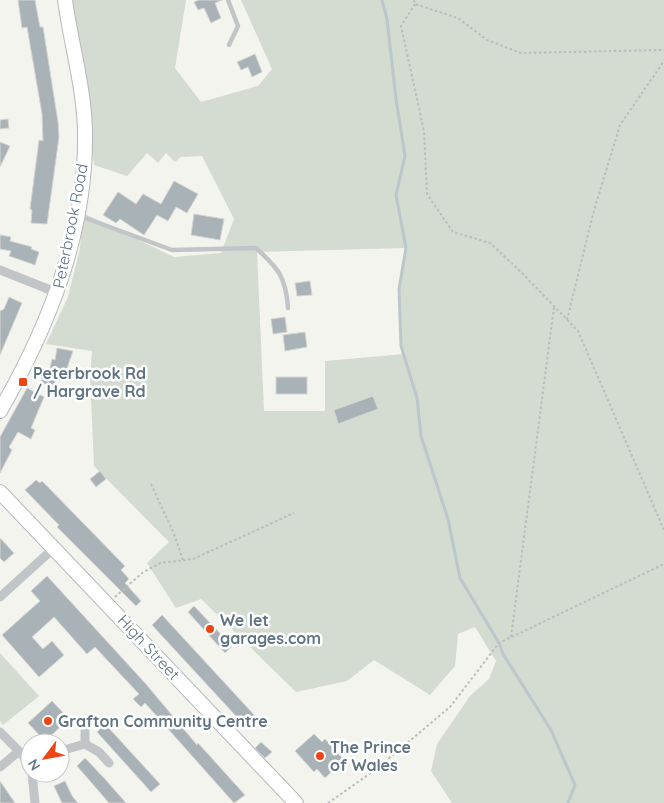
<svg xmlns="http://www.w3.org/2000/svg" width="664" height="803" font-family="Quicksand,sans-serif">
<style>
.green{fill:#d4dbd0;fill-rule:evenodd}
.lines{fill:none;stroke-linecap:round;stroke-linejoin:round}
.stream{stroke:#bbc7cc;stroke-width:3}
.building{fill:#a9b2b7;stroke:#d5d5d2}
.secondary-casing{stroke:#b3b9bd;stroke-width:16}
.path{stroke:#babdbf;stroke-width:2;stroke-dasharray:2.5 2.5;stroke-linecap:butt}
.lane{stroke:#c1c5c8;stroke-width:4.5}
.street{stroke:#c1c5c8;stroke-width:9}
.secondary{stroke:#fff;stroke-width:14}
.poi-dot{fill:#ef4414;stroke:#fff;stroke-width:2}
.labels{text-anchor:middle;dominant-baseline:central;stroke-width:5;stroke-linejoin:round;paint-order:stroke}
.street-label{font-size:16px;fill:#607483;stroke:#fff}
.poi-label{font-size:16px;font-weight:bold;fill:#607483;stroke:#fff;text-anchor:start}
</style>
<rect width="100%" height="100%" fill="#f4f4ef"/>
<g class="green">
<path d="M70 0H186L175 68 201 102 258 86 272 69 241 0H664V803H452L431 771 437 744 470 696 489 679 496 661 475 627 458 634 455 666 430 695 374 660 347 681 296 692 201 599 176 608 147 563 169 542 94 466 90 376 92 351 46 344 68 297 80 248 83 213 174 257 221 253 234 219 202 156 181 157 175 162 166 153 158 163 147 153 127 176 94 165ZM406 248 399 289 401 346 404 354 325 361V411H264L257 252Z"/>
<polygon points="0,653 39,696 3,725 0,721"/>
</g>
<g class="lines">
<polyline class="stream" points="382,0 387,19 396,99 405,156 396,195 406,248 399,289 401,346 417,398 421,436 448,519 460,578 499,643 503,654 551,730 575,785 568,803"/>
</g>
<g class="building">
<polygon points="18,0 35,0 40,27 43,27 58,122 59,137 47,224 31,223 32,210 30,209 39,140 43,141 42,114 27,27 22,28"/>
<polygon points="199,0 222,0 215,3 221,18 211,23 204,8 198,10 194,2"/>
<polygon points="255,54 262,72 252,77 248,67 241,70 237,62"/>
<polygon points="8,119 9,128 0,129 0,120"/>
<polygon points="0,142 10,146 0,167"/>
<polygon points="174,181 198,194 187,213 176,207 168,221 157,215 144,235 120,219 116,223 103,215 118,192 136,204 143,194 161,204"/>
<polygon points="194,214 224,219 220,240 191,235"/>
<polygon points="0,235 11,237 10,241 32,247 31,249 39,252 35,265 9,256 11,251 0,249"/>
<polygon points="310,281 312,295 297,296 295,283"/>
<polygon points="9,297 22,303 0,355 0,311 4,309"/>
<polygon points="285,317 287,332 273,334 271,319"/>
<polygon points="305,332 307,347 285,351 283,335"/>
<polygon points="57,348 73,351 65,374 62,374 60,381 56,380 54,386 41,383 44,371 49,373 52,359 55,360"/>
<rect x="276" y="377" width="31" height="17"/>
<polygon points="27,388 44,397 31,428 35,430 31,439 18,432 9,447 12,450 0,473 0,437"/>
<polygon points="373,396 378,409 338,424 334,410"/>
<polygon points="100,471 106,479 96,487 90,479"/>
<polygon points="36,480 40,483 42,481 125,566 121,570 129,579 125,583 141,601 136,606 57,527 59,525 25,490"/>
<polygon points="0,538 14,553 4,562 0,558"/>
<polygon points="47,576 145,683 197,745 198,743 245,795 234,803 145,703 141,707 133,699 139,694 95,647 87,654 54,617 32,637 43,649 52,641 64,655 39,677 2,635 40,601 31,591"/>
<polygon points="194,606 232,646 225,653 188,612"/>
<polygon points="162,615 257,718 247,728 152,625"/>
<polygon points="52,701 69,719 45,741 28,723"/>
<polygon points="105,724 160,784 151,792 97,732"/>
<polygon points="314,734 322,742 325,739 344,760 325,778 317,769 314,772 295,751"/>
<polygon points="261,742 272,752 265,758 255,748"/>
<polygon points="85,758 104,778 126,803 109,803 97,789 77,766"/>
<polygon points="0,781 15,803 0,803"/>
<polygon points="65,781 72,796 78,803 62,803 54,786"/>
</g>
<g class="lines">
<g class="secondary-casing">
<g id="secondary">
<path d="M0 411C49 326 87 231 85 131 84 87 71 44 65 0"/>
<polyline points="0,492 296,803"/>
</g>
</g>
<g class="path">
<polyline points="414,0 415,4 458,18 487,40 521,53 664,50"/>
<polyline points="415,4 401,26 424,131 427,194 453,232 490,243 522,273 578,331 664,530"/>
<polyline points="567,320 593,214 620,125 664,61"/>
<polyline points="151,484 174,534 183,560"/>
<polyline points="115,597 142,573 160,563 193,559 294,513"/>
<polyline points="511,637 554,307"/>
<polyline points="328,803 375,770 450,707 499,643 664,564"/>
</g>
<g class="lane">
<polyline points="228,0 238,26 229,45"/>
<path d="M80 216 172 250 256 248C278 268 286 277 288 308"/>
</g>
<g class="street">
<polyline points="0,270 58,293"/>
<polyline points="0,597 54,548"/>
<polyline points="85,723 85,744"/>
<path d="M0 732C7 739 27 758 30 765"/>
<polyline points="60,751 85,744 99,752 109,763"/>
<polyline points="0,767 18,752"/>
<polyline points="32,773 35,803"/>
</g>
<use href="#secondary" class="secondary"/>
</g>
<g class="poi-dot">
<rect x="18" y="377" width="10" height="10" rx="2.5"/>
<circle cx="210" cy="629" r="5"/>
<circle cx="48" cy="721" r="5"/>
<circle cx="320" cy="756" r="5"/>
</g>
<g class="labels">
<g class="street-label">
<text transform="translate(70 226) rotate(-79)">Peterbrook Road</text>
<text transform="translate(149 647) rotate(47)">High Street</text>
</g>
<g class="poi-label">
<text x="33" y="373">Peterbrook Rd<tspan x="33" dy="18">/ Hargrave Rd</tspan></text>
<text x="220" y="620">We let<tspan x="220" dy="18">garages.com</tspan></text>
<text x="58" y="721">Grafton Community Centre</text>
<text x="330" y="747">The Prince<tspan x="330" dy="18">of Wales</tspan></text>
</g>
</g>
<g transform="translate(45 758) rotate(238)"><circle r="24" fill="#ffffff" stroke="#bfc7cd"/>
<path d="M0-4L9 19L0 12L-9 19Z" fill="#ef4414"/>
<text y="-8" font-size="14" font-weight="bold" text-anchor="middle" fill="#607483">N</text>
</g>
</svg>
